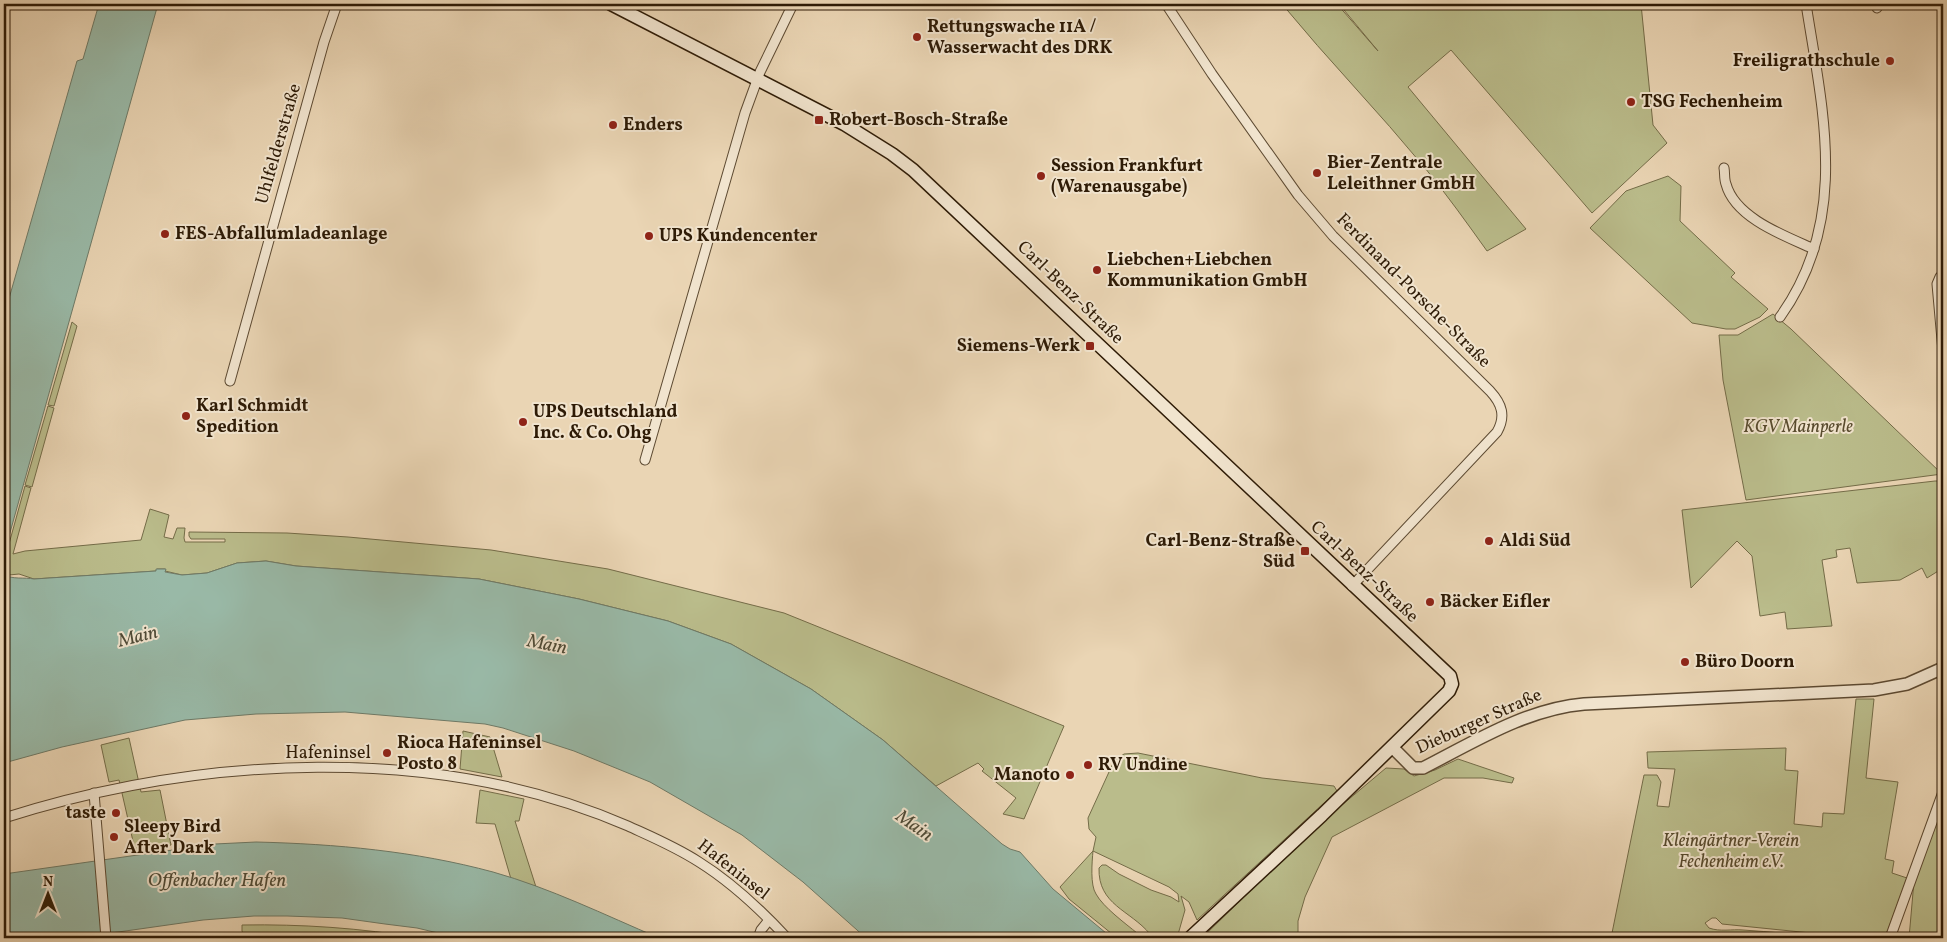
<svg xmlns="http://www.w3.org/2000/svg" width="1947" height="942" font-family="Vollkorn,serif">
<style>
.green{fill:#babc8b;stroke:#746c48}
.water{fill:#99b9a7;stroke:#6e7a67}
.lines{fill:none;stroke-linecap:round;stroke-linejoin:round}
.minor-casing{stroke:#5d4a32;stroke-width:11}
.tertiary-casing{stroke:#5d4a32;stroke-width:14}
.secondary-casing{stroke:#2e1b06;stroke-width:15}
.minor{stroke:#f1e4ce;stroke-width:9}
.tertiary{stroke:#f1e4ce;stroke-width:11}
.secondary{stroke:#f1e4ce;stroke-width:12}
.poi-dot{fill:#8f2418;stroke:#f1e4ce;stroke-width:2}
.labels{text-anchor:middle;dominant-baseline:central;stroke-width:4;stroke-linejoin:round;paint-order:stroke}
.poi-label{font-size:18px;font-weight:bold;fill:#2e1b06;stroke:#f1e4ce;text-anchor:start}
.street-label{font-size:18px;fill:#2e1b06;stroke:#f1e4ce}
.park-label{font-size:18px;font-style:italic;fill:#584b2e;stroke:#f1e4ce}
.water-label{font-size:19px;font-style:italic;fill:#4e4a36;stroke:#f1e4ce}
</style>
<rect width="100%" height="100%" fill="#ead5b4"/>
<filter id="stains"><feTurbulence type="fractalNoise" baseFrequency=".004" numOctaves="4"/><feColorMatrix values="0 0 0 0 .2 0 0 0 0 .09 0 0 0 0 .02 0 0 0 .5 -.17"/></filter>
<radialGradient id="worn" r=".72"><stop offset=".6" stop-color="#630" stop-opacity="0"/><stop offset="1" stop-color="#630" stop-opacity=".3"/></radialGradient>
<g class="green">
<path d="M1282 4H1337L1378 51 1339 4H1641L1653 125 1667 143 1592 213 1451 50 1408 87 1526 229 1487 251C1467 223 1447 195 1425 168 1379 112 1328 60 1282 4Z"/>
<polygon points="1668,176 1681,186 1680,221 1735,273 1731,277 1768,309 1760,317 1735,329 1726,329 1692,323 1590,228 1626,191"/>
<polygon points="1773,314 1791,329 1942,474 1746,500 1723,380 1719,335 1738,335"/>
<polygon points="72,322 77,326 54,406 48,405"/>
<polygon points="48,406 54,408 32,487 25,485"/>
<polygon points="1935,481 1943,481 1943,568 1927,578 1922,568 1900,580 1857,583 1850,548 1836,550 1837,557 1822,560 1832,626 1787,629 1785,612 1760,616 1752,556 1737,541 1691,588 1682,510"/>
<polygon points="25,486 31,488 13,554 25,551 141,540 150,509 169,515 164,537 173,539 177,528 185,528 184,538 185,542 225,542 225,539 191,539 189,536 189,532 287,533 348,537 491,550 608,569 784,613 1064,726 1024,819 1003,814 1016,798 982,771 984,769 978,763 936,786 883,740 811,689 731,644 668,621 579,599 479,579 296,566 266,561 237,563 207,573 182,575 165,571 165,569 157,569 156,571 34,579 19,574 9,575 4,570 4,562"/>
<path d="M1856 699H1874L1866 778 1898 782 1885 859 1894 861 1892 873 1907 878 1885 938H1860L1722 924 1716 918H1712L1705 923 1709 928C1720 932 1732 929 1743 930 1771 932 1798 934 1825 938H1611L1644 775H1657L1661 782 1657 806 1669 807 1675 769 1648 768 1647 752 1786 748 1785 770 1798 771 1794 824 1822 827 1823 813 1844 814Z"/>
<polygon points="463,731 490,737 502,777 460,769"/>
<polygon points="129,738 141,792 160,790 171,845 135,850 119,780 109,782 101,745"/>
<path d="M1138 753 1262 778 1334 786 1337 791 1197 920 1189 902 1181 896 1185 910 1177 938H1148L1150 934C1130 910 1098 905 1099 868L1102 865H1106L1119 874 1151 890 1171 897 1179 902 1178 894 1169 887 1093 851C1092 862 1090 885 1096 894 1103 907 1126 924 1137 933V938H1117L1069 899 1060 887 1093 851 1096 837 1089 829 1088 818 1114 761 1124 754Z"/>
<polygon points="1458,759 1514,778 1512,783 1483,778 1444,778 1332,837 1305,897 1298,921 1298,938 1202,938 1311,831 1386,768 1404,769 1414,776 1435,770"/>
<polygon points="480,790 524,799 519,821 515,821 536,887 511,879 495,824 476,823"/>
<polygon points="1941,804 1943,805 1943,938 1909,938 1914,881"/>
<path d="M242 925C302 924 360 928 420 938H245L242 931Z"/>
</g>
<g class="water">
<polygon points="99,4 158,4 4,554 4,316 77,61 83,59"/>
<path d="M266 561 296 566 479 579 579 599 668 621 731 644 811 689 883 740 1002 844 1010 849 1020 852 1053 889 1112 938H866L803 882 742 835 650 782 574 751 503 728 485 724 345 712 256 714 185 720 62 747 4 763V574C11 580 25 577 34 579L156 571V569H166L165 572 182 575 207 573 237 563Z"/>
<path d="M256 842C336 844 415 851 493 872 550 888 605 915 659 938H459L417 928 385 924 342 918 287 916H254L203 920 76 938H4V874L215 844Z"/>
</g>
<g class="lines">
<g class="minor-casing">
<g id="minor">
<path d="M1166 4 1212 74 1298 195 1333 236 1490 391C1502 404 1506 416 1497 432L1352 586"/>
<polyline points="1876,4 1877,8"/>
<path d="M1724 168C1725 173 1724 179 1726 184 1735 218 1785 236 1814 249"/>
<polyline points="1943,274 1940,277 1937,284 1943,351"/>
<path d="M1780 317C1850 220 1823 112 1806 4"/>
<polyline points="230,381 324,42 337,4"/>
<polyline points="645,460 745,113 760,72 793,4"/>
<polyline points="94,793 106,938"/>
<path d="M4 818C200 756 436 742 628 826 652 837 676 847 699 862 731 882 761 910 787 938"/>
<polyline points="758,938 761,930 769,920"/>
<polyline points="1890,938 1943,792"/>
</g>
</g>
<g class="tertiary-casing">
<path id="tertiary" d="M1392 747 1413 768H1423C1474 742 1526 709 1584 704L1874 690 1907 684 1943 668"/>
</g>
<g class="secondary-casing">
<polyline id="secondary" points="611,4 844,124 892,154 913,170 1450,676 1452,684 1449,691 1322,815 1190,938"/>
</g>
<use href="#minor" class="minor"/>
<use href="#tertiary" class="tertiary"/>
<use href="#secondary" class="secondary"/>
</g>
<g class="poi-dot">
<circle cx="917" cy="37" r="5"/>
<circle cx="1890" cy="61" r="5"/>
<circle cx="1631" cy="102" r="5"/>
<rect x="814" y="115" width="10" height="10" rx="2.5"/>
<circle cx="613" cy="125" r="5"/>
<circle cx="1317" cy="173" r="5"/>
<circle cx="1041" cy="176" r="5"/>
<circle cx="165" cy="234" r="5"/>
<circle cx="649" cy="236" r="5"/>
<circle cx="1097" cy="270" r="5"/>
<rect x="1085" y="341" width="10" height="10" rx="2.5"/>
<circle cx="186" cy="416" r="5"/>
<circle cx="523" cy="422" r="5"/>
<circle cx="1489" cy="541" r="5"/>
<rect x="1300" y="546" width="10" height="10" rx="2.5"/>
<circle cx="1430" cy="602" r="5"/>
<circle cx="1685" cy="662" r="5"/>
<circle cx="387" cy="753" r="5"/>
<circle cx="1088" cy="765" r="5"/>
<circle cx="1070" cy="775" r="5"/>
<circle cx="116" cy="813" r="5"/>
<circle cx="114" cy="837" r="5"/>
</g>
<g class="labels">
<g class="poi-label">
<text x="927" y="27">Rettungswache 11A /<tspan x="927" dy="21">Wasserwacht des DRK</tspan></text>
<text x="1880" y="61" text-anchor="end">Freiligrathschule</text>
<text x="1641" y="102">TSG Fechenheim</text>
<text x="829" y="120">Robert-Bosch-Straße</text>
<text x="623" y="125">Enders</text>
<text x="1327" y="163">Bier-Zentrale<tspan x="1327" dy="21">Leleithner GmbH</tspan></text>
<text x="1051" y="166">Session Frankfurt<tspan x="1051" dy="21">(Warenausgabe)</tspan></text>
<text x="175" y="234">FES-Abfallumladeanlage</text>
<text x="659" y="236">UPS Kundencenter</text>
<text x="1107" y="260">Liebchen+Liebchen<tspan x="1107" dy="21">Kommunikation GmbH</tspan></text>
<text x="1080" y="346" text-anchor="end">Siemens-Werk</text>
<text x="196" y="406">Karl Schmidt<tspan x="196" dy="21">Spedition</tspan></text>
<text x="533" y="412">UPS Deutschland<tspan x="533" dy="21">Inc. &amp; Co. Ohg</tspan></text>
<text x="1295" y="541" text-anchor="end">Carl-Benz-Straße<tspan x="1295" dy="21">Süd</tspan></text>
<text x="1499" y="541">Aldi Süd</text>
<text x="1440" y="602">Bäcker Eifler</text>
<text x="1695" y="662">Büro Doorn</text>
<text x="397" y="743">Rioca Hafeninsel<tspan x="397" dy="21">Posto 8</tspan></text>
<text x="1098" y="765">RV Undine</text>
<text x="1060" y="775" text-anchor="end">Manoto</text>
<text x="106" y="813" text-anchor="end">taste</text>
<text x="124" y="827">Sleepy Bird<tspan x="124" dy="21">After Dark</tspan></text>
</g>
<g class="street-label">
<text transform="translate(279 144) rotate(-74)">Uhlfelderstraße</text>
<text transform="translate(1413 291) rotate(45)">Ferdinand-Porsche-Straße</text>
<text transform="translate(1070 293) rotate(44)">Carl-Benz-Straße</text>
<text transform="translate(1364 572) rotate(43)">Carl-Benz-Straße</text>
<text transform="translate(1479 722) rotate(-24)">Dieburger Straße</text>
<text x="328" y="753">Hafeninsel</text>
<text transform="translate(733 870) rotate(38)">Hafeninsel</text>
</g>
<g class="park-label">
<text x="1798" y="427">KGV Mainperle</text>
<text x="1731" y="841">Kleingärtner-Verein<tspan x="1731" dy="21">Fechenheim e.V.</tspan></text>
</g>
<g class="water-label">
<text transform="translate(138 637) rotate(-14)">Main</text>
<text transform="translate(547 645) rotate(11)">Main</text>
<text transform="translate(914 826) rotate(35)">Main</text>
<text x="217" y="881">Offenbacher Hafen</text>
</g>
</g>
<rect width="1947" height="942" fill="none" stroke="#ead5b4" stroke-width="20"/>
<rect x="5" y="5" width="1937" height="932" fill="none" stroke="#2e1b06" stroke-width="2.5"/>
<rect x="10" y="10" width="1927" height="922" fill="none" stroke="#2e1b06"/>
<g transform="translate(48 894)" stroke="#f1e4ce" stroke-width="4" paint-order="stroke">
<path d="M0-4L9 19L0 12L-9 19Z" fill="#2e1b06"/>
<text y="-8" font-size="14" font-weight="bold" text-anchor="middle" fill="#2e1b06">N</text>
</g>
<rect width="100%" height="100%" filter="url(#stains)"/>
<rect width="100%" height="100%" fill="url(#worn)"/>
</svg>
